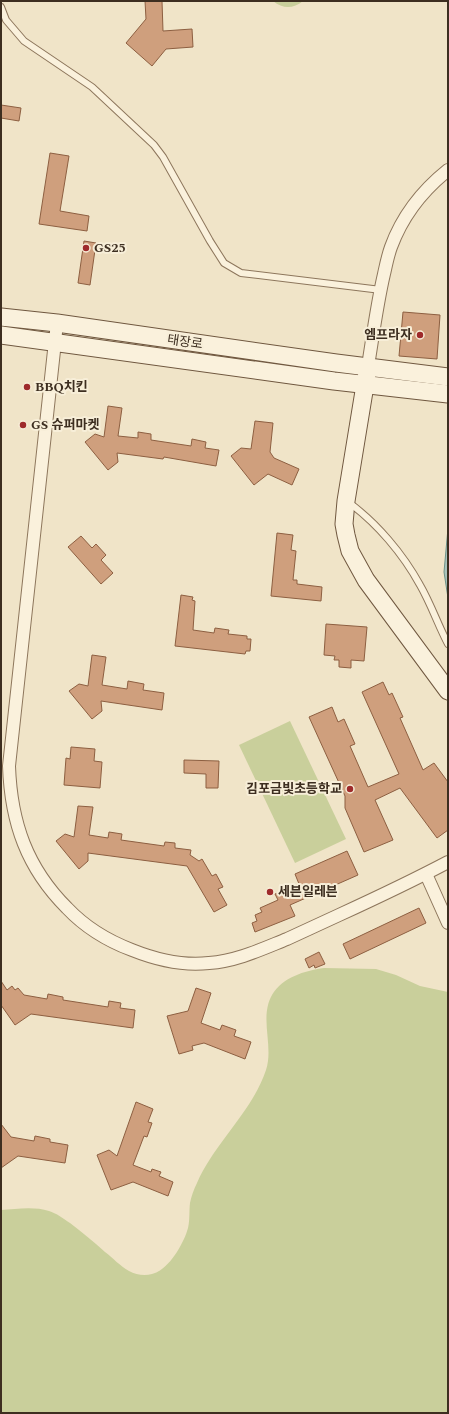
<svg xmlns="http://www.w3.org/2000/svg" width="449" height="1414" font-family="Spectral,'Noto Sans KR',serif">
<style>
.green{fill:#c9cf9b}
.water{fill:#a9c4bc;stroke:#6f938a}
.building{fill:#cf9f7d;stroke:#8d5f41}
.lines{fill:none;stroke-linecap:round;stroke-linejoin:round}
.lane-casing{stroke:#8d765c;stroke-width:8}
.street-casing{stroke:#8d765c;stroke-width:14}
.secondary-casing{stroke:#6f573f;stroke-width:19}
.lane{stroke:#faf1dc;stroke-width:6}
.street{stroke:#faf1dc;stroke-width:12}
.secondary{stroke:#faf1dc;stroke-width:17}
.poi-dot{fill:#9e2a2b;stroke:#f7eed8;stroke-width:1.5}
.labels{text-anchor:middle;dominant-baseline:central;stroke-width:4;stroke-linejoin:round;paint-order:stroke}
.poi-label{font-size:13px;font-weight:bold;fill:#3d2e20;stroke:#f7eed8;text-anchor:start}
.street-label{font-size:13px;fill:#3d2e20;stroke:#f7eed8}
</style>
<rect width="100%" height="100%" fill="#f0e4c8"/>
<g class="green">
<path d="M273 1H303C293 9 283 9 273 1Z"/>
<polygon points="290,721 346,839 295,863 239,745"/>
<path d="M324 968 376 969 396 975 420 986 448 992V1413H1V1210C16 1209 34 1206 49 1211 56 1213 64 1219 70 1223 82 1232 94 1242 105 1252 113 1258 120 1266 129 1271 136 1275 145 1276 152 1274 169 1270 184 1243 188 1228 190 1220 189 1211 190 1203 191 1197 194 1189 197 1183 215 1142 252 1112 266 1070 274 1046 259 1018 272 995 283 977 304 971 324 968Z"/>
</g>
<polygon class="water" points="448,528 448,598 444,572"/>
<g class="building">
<polygon points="145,1 162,1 163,31 192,29 193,47 166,49 152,66 126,43 146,19"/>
<polygon points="1,105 21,108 19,121 1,118"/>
<polygon points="50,153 69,156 60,211 89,216 87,231 39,224"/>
<polygon points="84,241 96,243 90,285 78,283"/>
<polygon points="403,312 440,315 437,359 399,356"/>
<polygon points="108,406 122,408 118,436 138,438 138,432 151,434 151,440 191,446 192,439 206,442 205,448 219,450 216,466 164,457 163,459 117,453 118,462 108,470 85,442 95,434 104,437"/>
<polygon points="255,421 273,423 270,452 274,458 299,469 292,485 268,474 254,485 231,456 241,448 251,449"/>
<polygon points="277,533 293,535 291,550 296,551 293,580 297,580 297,584 322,587 321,601 271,596"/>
<polygon points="81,536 92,548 96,544 106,555 101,560 113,573 101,584 68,547"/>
<polygon points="181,595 193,597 192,600 195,601 193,630 214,633 215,628 229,630 228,634 247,636 247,639 251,639 250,651 246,651 245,654 175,646"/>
<polygon points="326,624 367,627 364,661 351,660 351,668 339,667 339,660 334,660 335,656 324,655"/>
<polygon points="92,655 106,657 102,685 127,689 128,681 144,684 143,690 164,693 162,710 101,701 102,711 92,719 69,691 79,684 88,686"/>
<polygon points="383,682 389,695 392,693 403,717 400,718 423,770 434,763 448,782 448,830 437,838 400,788 375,800 393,840 364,852 345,808 345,796 309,717 332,707 338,722 344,719 355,744 350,746 368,787 399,774 362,692"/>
<polygon points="71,747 95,749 94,761 102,762 100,788 64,785 66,758 70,759"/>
<polygon points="184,760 219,761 218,788 206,788 206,774 184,773"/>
<polygon points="78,806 93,807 89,835 108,838 109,832 122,834 121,840 164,846 165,842 175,843 175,848 191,850 190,855 199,861 202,859 212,876 216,874 223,887 218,889 227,905 214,912 187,866 88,853 88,861 79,869 56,841 65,834 74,837"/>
<polygon points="347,851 358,875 290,905 295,916 255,932 252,923 257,921 255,915 262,912 260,908 278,900 275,894 299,884 295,874"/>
<polygon points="419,908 426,923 350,959 343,944"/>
<polygon points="319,952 325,964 315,968 314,965 309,968 305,959"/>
<polygon points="1,981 7,990 12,986 15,990 18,988 24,995 47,999 48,994 63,997 63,1000 108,1007 109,1001 121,1003 120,1008 135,1010 133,1028 31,1014 15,1025 1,1005"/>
<polygon points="196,988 211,993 201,1023 220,1030 222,1025 236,1030 234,1036 251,1042 245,1059 204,1043 192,1046 193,1050 179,1054 167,1016 188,1011"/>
<polygon points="136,1102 153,1109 148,1122 152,1123 147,1137 144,1136 133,1165 151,1172 152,1169 161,1172 159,1176 173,1182 168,1196 133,1182 111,1190 97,1155 109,1150 117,1156"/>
<polygon points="1,1124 11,1137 34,1141 35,1136 50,1139 50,1142 68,1145 65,1163 18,1156 1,1168"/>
</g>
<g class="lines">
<g class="lane-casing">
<g id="lane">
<polyline points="1,7 6,20 24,41 92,87 154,145 163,157 210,241 224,263 241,273 381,290"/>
<path d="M348 502C377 523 403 554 420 585 431 604 438 625 448 644"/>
</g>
</g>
<g class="street-casing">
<g id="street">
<path d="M57 323 9 766C11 823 27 868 67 908 85 927 108 941 132 950 157 960 183 966 209 963 237 961 262 949 287 939 304 931 322 923 339 915 376 898 412 881 448 862"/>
<path d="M368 366C373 335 377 304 384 274 386 265 388 255 391 247 402 217 423 190 448 170"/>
<polyline points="426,874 448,923"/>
</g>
</g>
<g class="secondary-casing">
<g id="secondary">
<polyline points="1,317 57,323 336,363 448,377"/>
<polyline points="1,335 334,381 448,394"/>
<polyline points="367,373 346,501 344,524 346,535 350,551 366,580 448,691"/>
</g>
</g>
<use href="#lane" class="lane"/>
<use href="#street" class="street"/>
<use href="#secondary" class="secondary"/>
</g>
<g class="poi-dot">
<circle cx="86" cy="248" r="4"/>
<circle cx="420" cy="335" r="4"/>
<circle cx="27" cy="387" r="4"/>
<circle cx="23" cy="425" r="4"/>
<circle cx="350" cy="789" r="4"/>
<circle cx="270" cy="892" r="4"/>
</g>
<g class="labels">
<g class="poi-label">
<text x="94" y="248">GS25</text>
<text x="412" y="335" text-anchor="end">엠프라자</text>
<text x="35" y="387">BBQ치킨</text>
<text x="31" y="425">GS 슈퍼마켓</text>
<text x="342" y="789" text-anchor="end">김포금빛초등학교</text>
<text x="278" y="892">세븐일레븐</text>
</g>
<g class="street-label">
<text transform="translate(185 342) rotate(8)">태장로</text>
</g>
</g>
<rect width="449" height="1414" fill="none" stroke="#3d2e20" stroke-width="4"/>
</svg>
